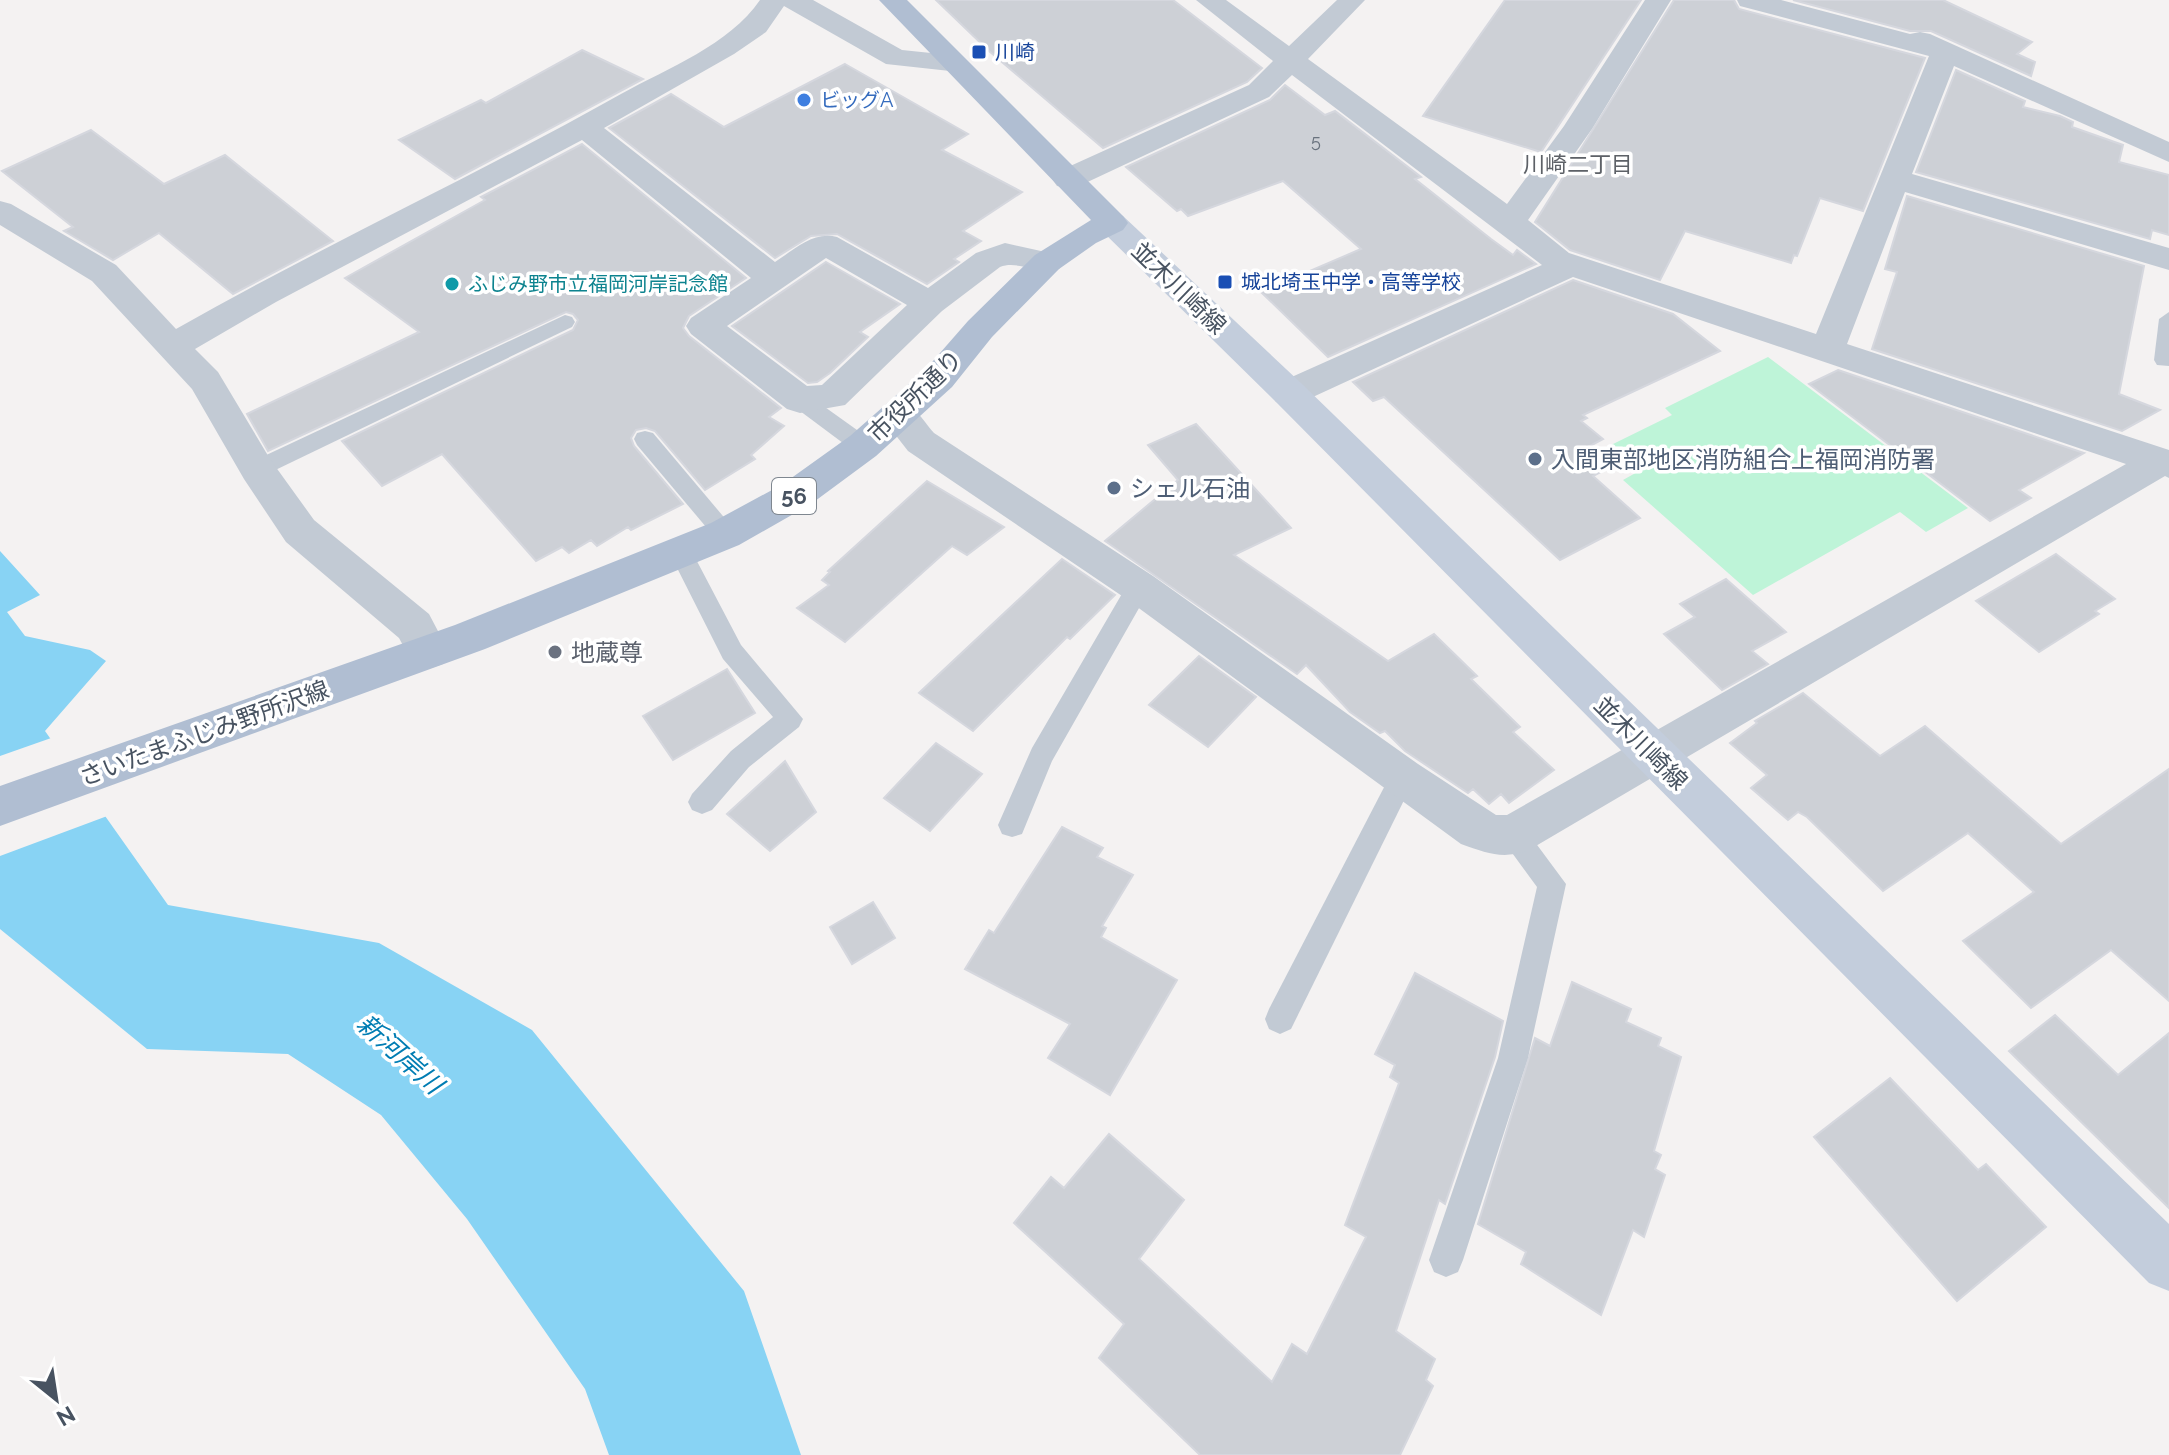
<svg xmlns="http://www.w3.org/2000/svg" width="2169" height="1455" font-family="Raleway,'Noto Sans JP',sans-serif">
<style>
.green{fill:#bef4d8}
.water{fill:#88d3f4}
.pier{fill:#f4f2f2}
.building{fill:#cdd0d6;stroke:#d5d7de;stroke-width:2}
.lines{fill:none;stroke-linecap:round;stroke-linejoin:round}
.lane{fill:#c2cad4;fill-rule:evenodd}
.street{fill:#c2cad4;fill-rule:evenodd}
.secondary{fill:#c3cddc;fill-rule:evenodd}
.primary{fill:#b0bed2;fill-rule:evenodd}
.transit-dot{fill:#1a4fb4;stroke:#fff;stroke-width:3}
.shop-dot{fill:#3f7fe0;stroke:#fff;stroke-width:3}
.culture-dot{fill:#0f9aa8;stroke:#fff;stroke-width:3}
.service-dot{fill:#5c6f8a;stroke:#fff;stroke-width:3}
.worship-dot{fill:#6b7280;stroke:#fff;stroke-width:3}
.labels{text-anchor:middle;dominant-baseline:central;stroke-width:7;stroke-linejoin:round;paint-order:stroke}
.far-number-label{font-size:18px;fill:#69727e}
.far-transit-label{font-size:20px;fill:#164399;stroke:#fff;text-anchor:start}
.far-shop-label{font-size:20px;fill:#366cbe;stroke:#fff;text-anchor:start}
.far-culture-label{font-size:20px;fill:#0d838f;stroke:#fff;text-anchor:start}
.far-neighbourhood-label{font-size:22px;fill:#5d6167;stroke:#fff}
.shield{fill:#fff;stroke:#7f8790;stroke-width:2}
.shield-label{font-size:22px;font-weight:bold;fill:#485361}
.street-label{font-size:24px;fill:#485361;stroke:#fff}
.service-label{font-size:24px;fill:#4e5e75;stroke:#fff;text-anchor:start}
.worship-label{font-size:24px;fill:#5b616d;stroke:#fff;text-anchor:start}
.water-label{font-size:26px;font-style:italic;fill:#017db3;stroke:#fff}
</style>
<rect width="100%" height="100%" fill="#f4f2f2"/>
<polygon class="green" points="1768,357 1968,508 1926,532 1900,512 1753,595 1623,480 1639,471 1611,445 1672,415 1665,408"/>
<polygon class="water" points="0,551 40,595 7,612 25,636 90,650 106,661 45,731 168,905 379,943 532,1030 744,1291 801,1455 609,1455 585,1389 467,1219 381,1115 288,1054 147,1049 0,929"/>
<polygon class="pier" points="54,737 110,815 0,856 0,756"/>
<g class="building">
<polygon points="936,0 1173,0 1262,68 1247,82 1103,148 989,51"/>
<polygon points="1505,0 1641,0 1541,152 1423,116"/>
<polygon points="1674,0 1734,0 1739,9 1925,58 1863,211 1820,198 1797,256 1794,255 1791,263 1685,231 1660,280 1570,250 1535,222"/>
<polygon points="1793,0 1943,0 2032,42 2017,54 2035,62 2031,76 1931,31 1910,31"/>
<polygon points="582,50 643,79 455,179 399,140 481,100 486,103"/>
<polygon points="845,64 968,134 942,150 1022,192 963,231 981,241 954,259 959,262 927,284 837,234 811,236 775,258 609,128 671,94 724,127"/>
<polygon points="1956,70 2025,101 2023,107 2060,116 2073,122 2072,127 2123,145 2119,162 2169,175 2169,235 2152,230 2150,239 1916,172"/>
<polygon points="1285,85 1325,115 1335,111 1421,177 1415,179 1491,239 1513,255 1517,250 1536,264 1328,357 1261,292 1361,249 1283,181 1188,216 1181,209 1177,211 1126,167 1270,100"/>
<polygon points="91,130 164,184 225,155 333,241 233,294 159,233 113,260 64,231 73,227 2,171"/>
<polygon points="582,144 746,278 689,316 683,328 689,336 781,408 769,417 784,426 751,455 755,459 705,490 655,431 646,428 636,430 631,438 634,446 683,504 631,530 628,527 597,546 591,540 569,553 562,547 536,561 442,454 382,486 342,441 573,330 578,320 573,314 566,312 268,451 247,414 419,332 345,278 485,200 481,197"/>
<polygon points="1907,196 2144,266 2119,394 2160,410 2122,431 1872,349 1897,272 1885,269"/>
<polygon points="826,262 900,304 860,332 868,337 830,373 817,382 808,383 732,326"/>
<polygon points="1573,280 1673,314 1720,351 1583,415 1587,418 1581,421 1603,439 1588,447 1610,467 1593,476 1640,518 1560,560 1384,397 1373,401 1353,382"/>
<polygon points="1838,370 2084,453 2019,490 2031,498 1990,521 1809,384"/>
<polygon points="1196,424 1291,528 1234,555 1388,661 1434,634 1477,676 1471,679 1520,727 1513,732 1554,770 1509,803 1501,794 1489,804 1473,789 1468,793 1405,751 1385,731 1380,733 1350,712 1306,665 1297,674 1105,541 1178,480 1148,445"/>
<polygon points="927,481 1004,527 967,555 952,546 845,642 797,608 829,585 822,580 830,572 828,571"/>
<polygon points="2056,554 2115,599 2095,611 2099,614 2039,652 1976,601"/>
<polygon points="1062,559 1115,595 1070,639 1067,637 973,731 919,693"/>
<polygon points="1726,579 1786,632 1752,651 1768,664 1722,690 1664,634 1695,617 1680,604"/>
<polygon points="1199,656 1256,697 1208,747 1149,705"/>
<polygon points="727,669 755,713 673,760 643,716"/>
<polygon points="1803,693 1880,756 1925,726 2061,844 2169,769 2169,1001 2111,950 2031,1008 1963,941 2034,892 1968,833 1883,891 1807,817 1798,812 1788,820 1751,788 1767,775 1730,743 1757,723 1755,721"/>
<polygon points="936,743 982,774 930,831 884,798"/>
<polygon points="785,761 816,812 770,851 727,814"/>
<polygon points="1062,827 1103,848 1097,857 1133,875 1102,926 1106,928 1101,937 1177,980 1110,1095 1048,1058 1070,1024 965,969 989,930 994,933"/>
<polygon points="873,902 895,938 852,964 830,927"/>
<polygon points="1415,973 1503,1021 1495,1057 1445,1204 1439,1200 1396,1331 1435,1359 1426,1380 1433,1386 1400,1455 1200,1455 1099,1358 1124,1324 1014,1223 1051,1177 1064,1188 1109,1134 1184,1200 1139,1259 1272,1382 1292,1344 1307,1354 1366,1237 1345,1225 1399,1083 1390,1077 1395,1065 1375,1054"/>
<polygon points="1572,982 1631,1009 1626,1022 1661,1038 1658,1046 1681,1057 1654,1151 1661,1155 1655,1169 1665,1175 1644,1237 1633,1230 1601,1315 1521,1264 1526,1252 1478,1224 1535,1038 1550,1046"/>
<polygon points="2055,1015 2118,1075 2169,1033 2169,1208 2009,1051"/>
<polygon points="1890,1078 1978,1170 1986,1164 2046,1227 1957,1301 1814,1137"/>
</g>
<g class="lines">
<g class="lane">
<polygon points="2169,312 2169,366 2157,365 2154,360 2159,319"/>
<polygon points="565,315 572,317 575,322 572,327 265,475 257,477 249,475 246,469 249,463"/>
<polygon points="800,392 808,395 871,440 874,446 871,452 855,452 792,405 789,400 792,395"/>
<polygon points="645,431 653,433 733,528 737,534 733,540 725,543 717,540 637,445 634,439 637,433"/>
<polygon points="681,543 689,546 741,645 803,719 799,727 749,767 712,810 702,814 692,810 688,802 692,794 731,751 773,717 723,659 669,552 673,546"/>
<polygon points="1139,578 1148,580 1151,587 1052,761 1022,834 1012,837 1002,834 998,825 1032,748 1130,580"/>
<polygon points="1402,766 1411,770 1415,778 1291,1029 1280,1034 1269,1029 1265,1019 1269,1009 1393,770"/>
<polygon points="1513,823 1523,826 1566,884 1528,1058 1463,1260 1458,1272 1446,1277 1434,1272 1429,1260 1498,1058 1537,887 1499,835 1503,826"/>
</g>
<g class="street">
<path d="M760 0H813L902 50 960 56 964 62 960 68 950 71 886 64 784 6 766 32 734 54 604 128 775 262C794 250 813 231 837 237L928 288 976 253 1005 243 1059 255 1064 262 1059 269C1039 275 1018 260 1000 267L942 311 845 405 800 413 787 409 691 334 686 326 691 318 751 278 582 140 276 302 195 349 218 372 270 459 314 520 429 614 449 652 443 664 428 669 413 664 399 638 286 542 244 479 192 389 92 281 0 225V201L11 204 116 265 176 329C322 246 475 176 621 94 668 68 729 45 760 0ZM826 258 907 305 822 385 807 386 727 326Z"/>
<path d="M1196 0H1226L1289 46 1337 0H1365L1308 59 1507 204 1564 126 1645 0H1671L1592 129 1528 220 1569 253 1816 334 1929 56 1740 6 1737 0H1781L1910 34 1920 32 1930 34 2169 142V162L1954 66 1912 174 2169 248V270L1905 192 1847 344 2169 450V478L2165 476 1529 850C1503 860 1487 853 1461 844L1125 598 908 451 880 415 885 406C912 398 918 414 934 433L1153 576 1418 764 1496 815H1507L2126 464 1573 277 1302 402 1289 406 1276 402 1271 393 1276 384 1542 265 1292 75 1269 97 1079 186 1068 188 1057 186 1052 179 1057 172 1249 85 1273 61Z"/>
</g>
<polygon class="secondary" points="1112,213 1123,216 1302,384 2169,1224 2169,1291 2149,1283 1276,402 1101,230 1096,223 1101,216"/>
<polygon class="primary" points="879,0 907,0 1123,216 1128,223 1123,230 1096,243 1059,269 992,337 952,387 876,456 811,504 739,545 485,649 0,826 0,786 455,625 711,523 783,484 850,436 926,369 968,321 1035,255 1091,220"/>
</g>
<g class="transit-dot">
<rect x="971" y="44" width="16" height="16" rx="4"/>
<rect x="1217" y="274" width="16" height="16" rx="4"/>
</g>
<circle class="shop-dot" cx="804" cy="100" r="8"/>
<circle class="culture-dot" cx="452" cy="284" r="8"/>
<g class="service-dot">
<circle cx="1535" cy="459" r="8"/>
<circle cx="1114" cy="488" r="8"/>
</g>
<circle class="worship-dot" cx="555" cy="652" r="8"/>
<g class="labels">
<g class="far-number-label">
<text x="1316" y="140">5</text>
</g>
<g class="far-transit-label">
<text x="995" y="52">川崎</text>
<text x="1241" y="282">城北埼玉中学・高等学校</text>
</g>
<g class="far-shop-label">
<text x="820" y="100">ビッグA</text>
</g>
<g class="far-culture-label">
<text x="468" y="284">ふじみ野市立福岡河岸記念館</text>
</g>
<g class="far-neighbourhood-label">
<text x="1578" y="164">川崎二丁目</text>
</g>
<rect class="shield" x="772" y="478" width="44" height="36" rx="6"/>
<g class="shield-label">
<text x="794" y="496">56</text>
</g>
<g class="street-label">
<text transform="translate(1179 288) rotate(44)">並木川崎線</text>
<text transform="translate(915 396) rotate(-44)">市役所通り</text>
<text transform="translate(204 733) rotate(-20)">さいたまふじみ野所沢線</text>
<text transform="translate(1641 743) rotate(45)">並木川崎線</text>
</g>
<g class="service-label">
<text x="1551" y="459">入間東部地区消防組合上福岡消防署</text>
<text x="1130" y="488">シェル石油</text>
</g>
<g class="worship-label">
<text x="571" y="652">地蔵尊</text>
</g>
<g class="water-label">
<text transform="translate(400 1054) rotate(42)">新河岸川</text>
</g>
</g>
<g transform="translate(56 1399) rotate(150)" stroke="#ffffff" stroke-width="6" paint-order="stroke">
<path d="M0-6L14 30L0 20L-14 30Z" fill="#485361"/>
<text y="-12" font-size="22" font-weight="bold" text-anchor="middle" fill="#485361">N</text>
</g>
</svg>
